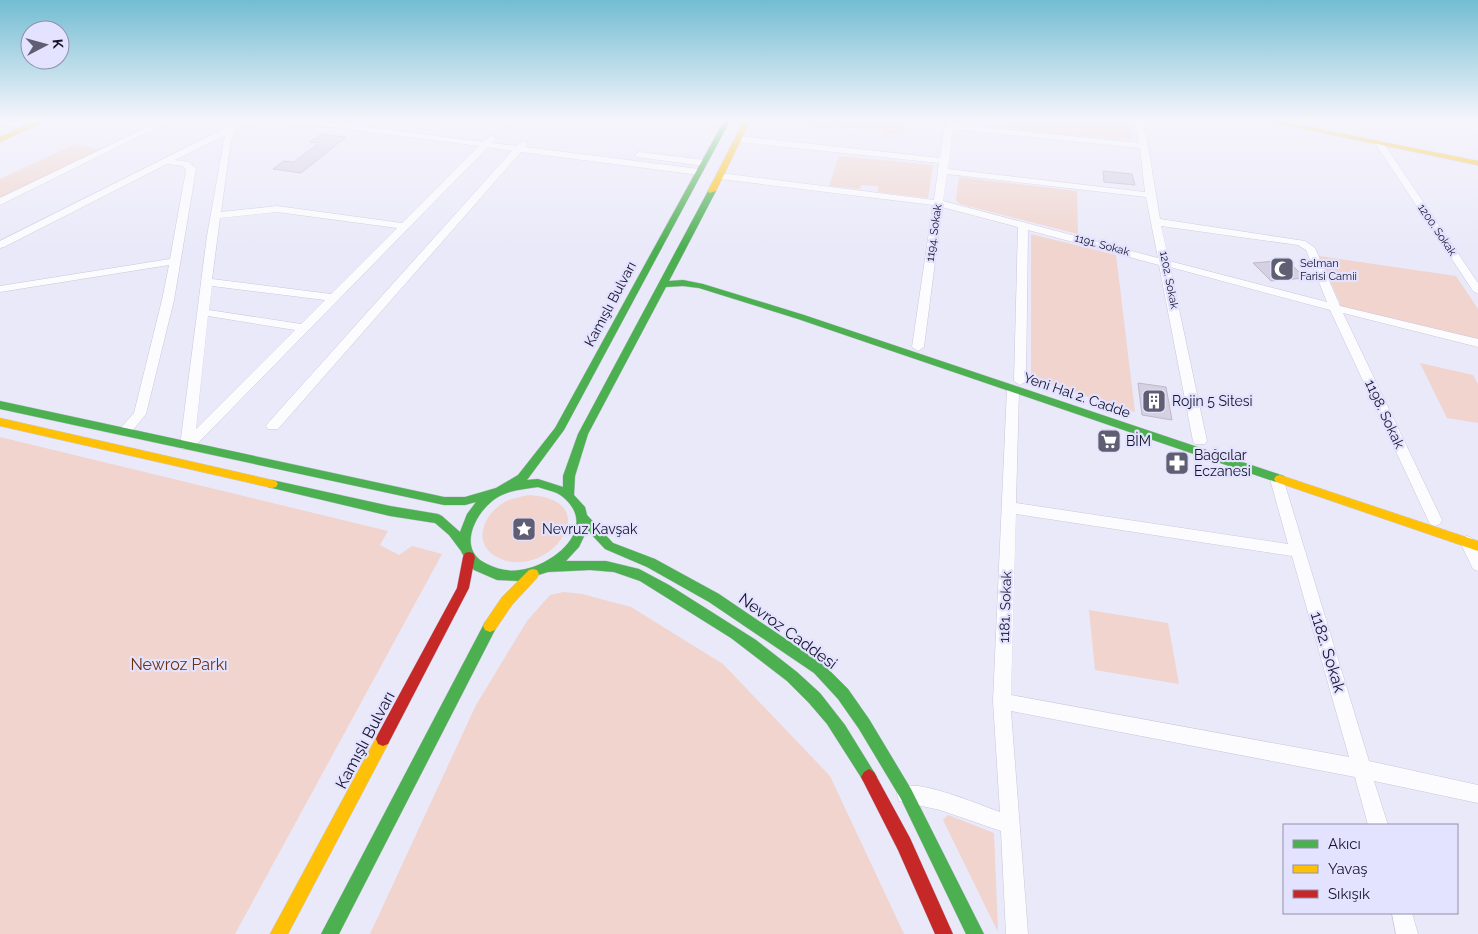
<svg xmlns="http://www.w3.org/2000/svg" width="1478" height="934" font-family="Raleway,sans-serif">
<style>
.green{fill:#f0d4cd}
.building{fill:#d6d0e3;stroke:#bfb8cb}
.lines{fill:none;stroke-linecap:round;stroke-linejoin:round}
.street-casing{stroke:#c8c7da;stroke-width:1}
.fast-casing{stroke:#c8c7da;stroke-width:1}
.slow-casing{stroke:#c8c7da;stroke-width:1}
.jam-casing{stroke:#c8c7da;stroke-width:1}
.street{fill:#fcfcfe;fill-rule:evenodd}
.fast{fill:#4caf50;fill-rule:evenodd}
.slow{fill:#ffc107;fill-rule:evenodd}
.jam{fill:#c62828;fill-rule:evenodd}
.labels{text-anchor:middle;dominant-baseline:central;stroke-width:4.5;stroke-linejoin:round;paint-order:stroke}
.far-street-label{font-size:11px;fill:#15132a;stroke:#e4e3ff}
.far-poi-label{font-size:11px;fill:#15132a;stroke:#e4e3ff;text-anchor:start}
.street-label{font-size:14px;fill:#15132a;stroke:#e4e3ff}
.poi-label{font-size:14px;fill:#15132a;stroke:#e4e3ff;text-anchor:start}
.near-street-label{font-size:16px;fill:#15132a;stroke:#e4e3ff}
.near-park-label{font-size:16px;fill:#6f310c;stroke:#e4e3ff}
</style>
<rect width="100%" height="100%" fill="#eae9f9"/>
<g class="green">
<polygon points="810,119 899,119 898,124 904,125 902,135 884,134 883,131 834,126 831,127 809,126"/>
<polygon points="1006,119 1128,119 1133,140 1005,129"/>
<polygon points="75,144 101,150 0,198 0,179"/>
<polygon points="839,156 933,165 928,198 878,192 878,186 862,185 859,189 829,186"/>
<polygon points="959,177 1077,191 1078,234 960,204 956,200"/>
<polygon points="1031,234 1116,255 1135,412 1031,379"/>
<polygon points="1319,256 1456,276 1478,309 1478,339 1340,309 1340,303"/>
<polygon points="1420,363 1473,375 1478,384 1478,423 1447,418"/>
<polygon points="0,437 388,531 380,545 399,555 412,546 442,554 235,934 0,934"/>
<path d="M529 495C611 500 546 584 497 557 474 545 481 519 500 505 508 499 519 497 529 495Z"/>
<polygon points="564,592 582,594 631,607 723,664 830,776 904,934 370,934 476,705 527,621 550,595"/>
<polygon points="1089,610 1168,623 1179,684 1095,670"/>
<polygon points="948,815 994,833 998,932 943,820"/>
</g>
<g class="building">
<polygon points="321,134 346,137 301,173 273,169 284,161 294,162 319,143 310,142"/>
<polygon points="1103,171 1132,174 1135,185 1104,182"/>
<polygon points="1287,260 1305,278 1271,281 1253,263"/>
<polygon points="1138,383 1166,387 1172,420 1142,415"/>
</g>
<g class="lines">
<g class="street-casing">
<g id="street">
<polygon points="0,119 21,123 22,125 18,128 0,123"/>
<polygon points="164,119 174,119 0,205 0,198"/>
<path d="M243 119H253L235 129 231 140 221 212 277 206 402 223 479 146 287 121 283 119H303L483 142 492 135 496 138 492 143 517 146 523 141 527 144 525 147 699 169 704 172 699 175 521 152 278 429H268L266 426 268 423 512 151 488 147 192 449H182L180 446 207 236 225 135 175 160 189 162 196 169 174 300 146 414 129 435H119L117 432 134 413 162 300 169 265 0 292V286L170 259 186 170 183 166 167 164 4 247 0 248V241ZM277 212 397 228 331 294 212 279 220 218ZM212 286 325 300 301 324 209 310ZM208 316 295 330 196 429Z"/>
<path d="M946 119H954L953 124 1139 143 1134 119H1142L1148 146 1160 219 1305 241 1315 248 1340 306 1478 339V347L1343 313 1442 520 1440 524 1435 526 1430 524 1428 520 1330 310 1170 267 1207 441 1205 444H1195L1193 441 1159 265 1028 230 1026 381 1020 385 1014 381 1018 227 942 207 924 347 918 351 912 347 933 205 720 179 715 176 720 173 934 200 939 163 739 142 735 139 739 136 940 158ZM953 129 1140 148 1145 192 948 169ZM947 174 1146 197 1158 258 943 201ZM1161 226 1298 245 1306 250 1327 302 1169 261Z"/>
<polygon points="1379,140 1382,141 1478,283 1478,294 1473,291 1375,143"/>
<polygon points="639,152 705,160 709,163 705,166 636,157 636,153"/>
<path d="M1013 385 1019 389 1016 503 1288 544 1270 479 1272 475 1277 474 1282 475 1369 761 1478 785V803L1374 781 1388 825H1368L1355 777 1011 711 1028 934H1006L1001 831 940 810 899 801 897 794 899 787C920 779 977 804 1000 812L993 701 1007 389ZM1016 514 1292 556 1349 757 1011 695Z"/>
<polygon points="1467,536 1472,538 1478,549 1478,571 1473,569 1460,542 1462,538"/>
<polygon points="1392,913 1412,913 1418,934 1396,934"/>
</g>
</g>
<g class="fast-casing">
<g id="fast">
<path d="M725 119H731L564 430 527 480 538 479 563 487V476L578 434 708 191 712 189 716 191 669 281 683 280 703 284 804 315 1284 476 1286 479 1284 482H1276L798 319 699 288 683 286 666 287 588 434 575 476 574 495 585 507 587 515 613 543 655 559 719 594 824 665 848 689 869 719 911 789 984 934H966L901 799 859 729 838 699 814 673 709 602 647 567 605 549 587 530 579 547 566 561H606L639 569 669 585 756 640 797 672 820 693 845 725 874 772 877 777 874 782 869 785 864 782 827 724 809 703 787 681 731 638 640 581 614 572 590 570 548 572 519 581 497 580 474 570 466 561 461 551 449 535 435 523 390 516 272 488 268 487 266 484 268 481 272 480 390 506 438 514 442 516 460 532 467 514 476 502 465 505H444L0 409V401L444 497H465L496 488 518 475 555 428ZM538 487C546 490 556 491 563 497 600 528 553 566 520 570 508 572 497 569 487 564 455 550 476 510 498 497 510 490 525 489 538 487Z"/>
<polygon points="490,620 495,622 497,626 495,630 339,934 321,934 485,622"/>
</g>
</g>
<g class="slow-casing">
<g id="slow">
<polygon points="42,119 50,119 0,142 0,137"/>
<polygon points="745,119 751,119 716,191 709,193 708,191"/>
<polygon points="1257,119 1268,119 1478,161 1478,165"/>
<polygon points="0,418 272,480 276,481 278,484 276,487 272,488 0,426"/>
<polygon points="1280,475 1478,541 1478,551 1276,482 1274,479 1276,476"/>
<polygon points="533,569 537,570 539,574 537,578 512,605 495,630 490,632 485,630 483,626 485,622 502,597 529,570"/>
<polygon points="383,732 388,734 390,739 388,744 288,934 270,934 378,734"/>
</g>
</g>
<g class="jam-casing">
<g id="jam">
<polygon points="469,552 473,553 475,557 469,588 388,744 383,746 378,744 376,739 378,734 457,588 463,557 465,553"/>
<polygon points="869,769 874,772 910,838 953,934 935,934 898,850 861,777 864,772"/>
</g>
</g>
<use href="#street" class="street"/>
<use href="#fast" class="fast"/>
<use href="#slow" class="slow"/>
<use href="#jam" class="jam"/>
</g>
<linearGradient id="sky" x2="0" y2="1"><stop stop-color="#73bdd2"/><stop offset="0.48" stop-color="#f6f5fc"/><stop offset="1" stop-color="#f6f5fc" stop-opacity="0"/></linearGradient>
<rect width="1478" height="249" fill="url(#sky)"/>
<defs>
<g id="mosque-square" transform="scale(1.25)"><rect x="-9" y="-9" width="18" height="18" rx="4" fill="#605e72" stroke="#e4e3ff"/><path d="M3.5-4.9A6 6 0 1 0 3.5 4.9A5 5 0 1 1 3.5-4.9Z" fill="#fff"/></g>
<g id="building-square" transform="scale(1.25)"><rect x="-9" y="-9" width="18" height="18" rx="4" fill="#605e72" stroke="#e4e3ff"/><path d="M-4-6H4V6H1V3H-1V6H-4ZM-2.5-4.3h1.7v1.8h-1.7ZM.8-4.3h1.7v1.8H.8ZM-2.5-1h1.7V.8h-1.7ZM.8-1h1.7V.8H.8Z" fill="#fff"/></g>
<g id="supermarket-square" transform="scale(1.25)"><rect x="-9" y="-9" width="18" height="18" rx="4" fill="#605e72" stroke="#e4e3ff"/><path d="M-6-5.5h2.5l.6 2H6L4.5 2H-2.5L-4.4-4H-6ZM-1.5 3.2a1.3 1.3 0 1 0 .1 0ZM3 3.2a1.3 1.3 0 1 0 .1 0Z" fill="#fff"/></g>
<g id="pharmacy-square" transform="scale(1.25)"><rect x="-9" y="-9" width="18" height="18" rx="4" fill="#605e72" stroke="#e4e3ff"/><path d="M-2-6h4v4h4v4h-4v4h-4v-4h-4v-4h4Z" fill="#fff"/></g>
<g id="sight-square" transform="scale(1.25)"><rect x="-9" y="-9" width="18" height="18" rx="4" fill="#605e72" stroke="#e4e3ff"/><path d="M0-6L1.8-2.2L6-1.7L2.9 1.2L3.7 5.4L0 3.3L-3.7 5.4L-2.9 1.2L-6-1.7L-1.8-2.2Z" fill="#fff"/></g>
</defs>
<g fill-rule="evenodd">
<use href="#mosque-square" x="1282" y="269"/>
<use href="#building-square" x="1154" y="401"/>
<use href="#supermarket-square" x="1109" y="441"/>
<use href="#pharmacy-square" x="1177" y="463"/>
<use href="#sight-square" x="524" y="529"/>
</g>
<g class="labels">
<g class="far-street-label">
<text transform="translate(1437 230) rotate(56)">1200. Sokak</text>
<text transform="translate(934 233) rotate(-82)">1194. Sokak</text>
<text transform="translate(1102 245) rotate(15)">1191. Sokak</text>
<text transform="translate(1169 280) rotate(79)">1202. Sokak</text>
</g>
<g class="far-poi-label">
<text x="1300" y="263">Selman<tspan x="1300" dy="13">Farisi Camii</tspan></text>
</g>
<g class="street-label">
<text transform="translate(610 304) rotate(-62)">Kamışlı Bulvarı</text>
<text transform="translate(1077 395) rotate(19)">Yeni Hal 2. Cadde</text>
<text transform="translate(1385 414) rotate(65)">1198. Sokak</text>
<text transform="translate(1005 607) rotate(-88)">1181. Sokak</text>
</g>
<g class="poi-label">
<text x="1172" y="401">Rojin 5 Sitesi</text>
<text x="1126" y="441">BİM</text>
<text x="1194" y="455">Bağcılar<tspan x="1194" dy="16">Eczanesi</tspan></text>
<text x="542" y="529">Nevruz Kavşak</text>
</g>
<g class="near-street-label">
<text transform="translate(788 631) rotate(36)">Nevroz Caddesi</text>
<text transform="translate(1328 652) rotate(73)">1182. Sokak</text>
<text transform="translate(365 740) rotate(-62)">Kamışlı Bulvarı</text>
</g>
<g class="near-park-label">
<text x="179" y="664">Newroz Parkı</text>
</g>
</g>
<rect x="1283" y="824" width="175" height="90" fill="#e4e3ff" stroke="#9190aa"/>
<rect x="1293" y="840" width="25" height="8" fill="#4caf50" stroke="#9190aa"/>
<text x="1328" y="849" font-size="15" fill="#15132a">Akıcı</text>
<rect x="1293" y="865" width="25" height="8" fill="#ffc107" stroke="#9190aa"/>
<text x="1328" y="874" font-size="15" fill="#15132a">Yavaş</text>
<rect x="1293" y="890" width="25" height="8" fill="#c62828" stroke="#9190aa"/>
<text x="1328" y="899" font-size="15" fill="#15132a">Sıkışık</text>
<g transform="translate(45 45) rotate(84)"><circle r="24" fill="#e4e3ff" stroke="#9190aa"/>
<path d="M0-4L9 19L0 12L-9 19Z" fill="#605e72"/>
<text y="-8" font-size="14" font-weight="bold" text-anchor="middle" fill="#15132a">K</text>
</g>
</svg>
